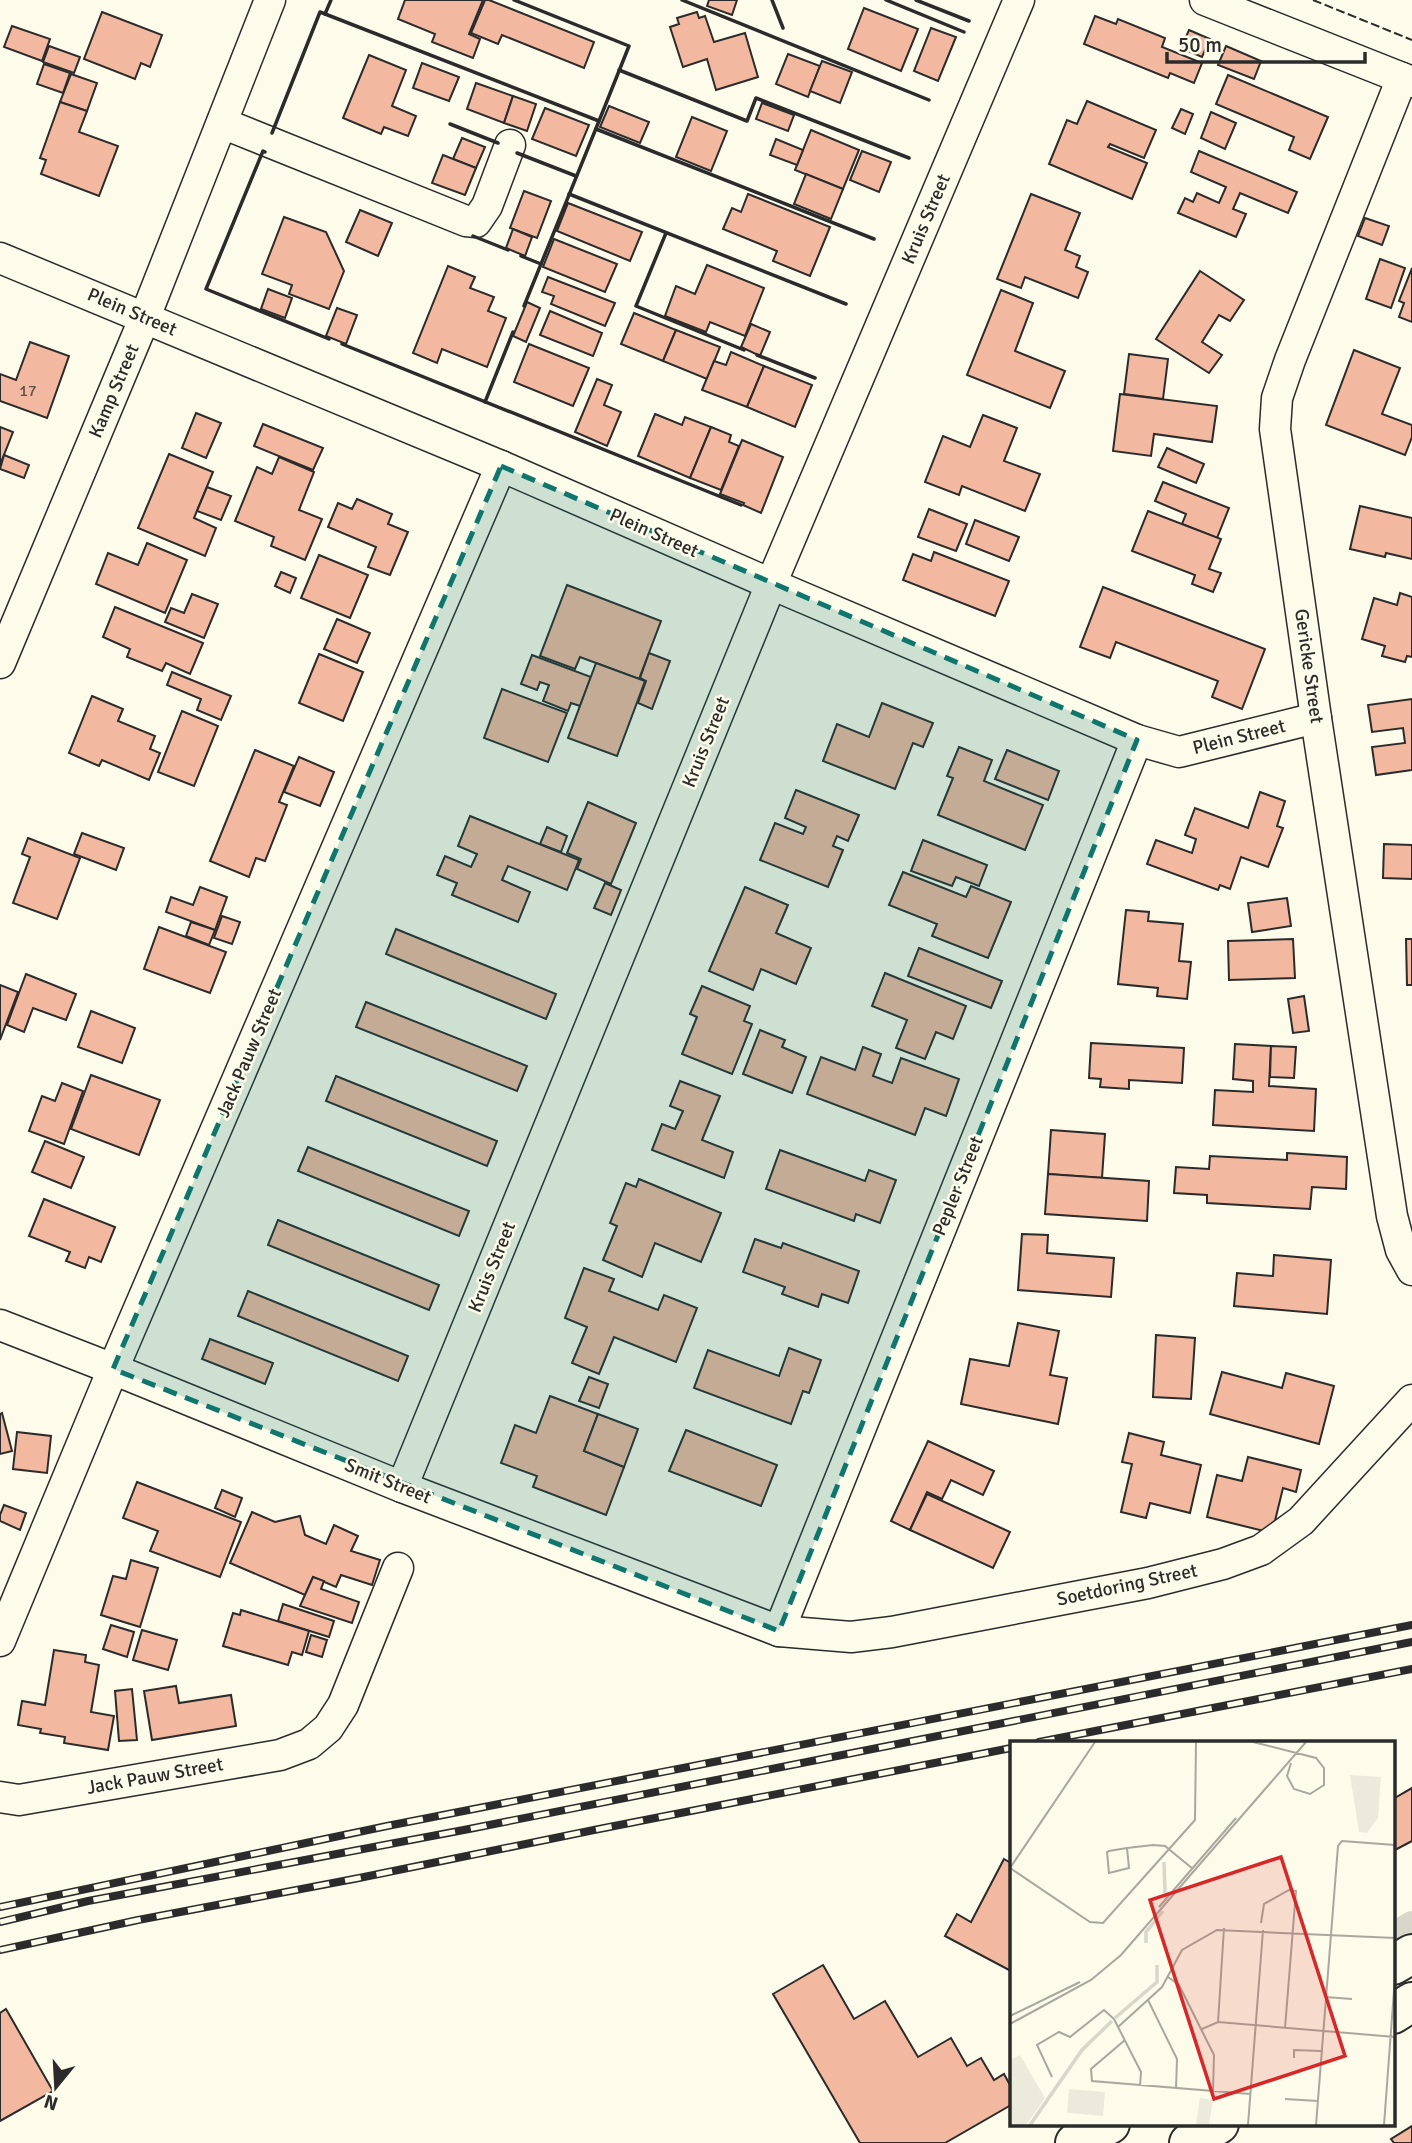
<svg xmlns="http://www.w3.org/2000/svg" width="1412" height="2143" font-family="Signika,sans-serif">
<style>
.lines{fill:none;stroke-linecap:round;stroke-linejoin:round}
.canal{stroke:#d8d7c9;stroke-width:28}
.building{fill:#f2b8a0;stroke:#2b2b2b;stroke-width:2}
.minor-casing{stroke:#2b2b2b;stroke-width:33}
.highway-casing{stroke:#2b2b2b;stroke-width:42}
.minor{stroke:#fdfbea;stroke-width:30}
.highway{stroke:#fdfbea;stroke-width:38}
.rail-casing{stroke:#2b2b2b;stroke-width:8}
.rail{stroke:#fdfbea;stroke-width:5;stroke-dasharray:16;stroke-linecap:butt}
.fence{stroke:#2b2b2b;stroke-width:2;stroke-dasharray:9 3.5;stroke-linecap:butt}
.wall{stroke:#2b2b2b;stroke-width:3.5}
.marked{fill:#0f766e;fill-opacity:0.2;stroke:#0f766e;stroke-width:5;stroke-dasharray:14 9;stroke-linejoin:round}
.labels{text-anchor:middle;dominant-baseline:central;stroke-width:5;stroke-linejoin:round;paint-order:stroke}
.number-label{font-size:16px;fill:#5d4e48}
.street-label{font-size:19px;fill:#2b2b2b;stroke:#fdfbea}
.inset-river{fill:none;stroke:#d8d7c9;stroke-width:3.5}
.inset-road{fill:none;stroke:#a9a89e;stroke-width:2}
.view{fill:#d62828;fill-opacity:0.15;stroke:#d62828;stroke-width:3.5}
.inset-edge{fill:none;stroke:#2b2b2b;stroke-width:3.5}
</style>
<rect width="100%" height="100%" fill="#fdfbea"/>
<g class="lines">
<polyline class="canal" points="1393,1936 1412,1925"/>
</g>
<g class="building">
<polygon points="405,0 483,0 469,34 480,39 473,58 432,42 435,34 398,19"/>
<polygon points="485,0 489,0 594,42 584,68 502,35 498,44 471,33"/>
<polygon points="709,0 737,0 732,15 707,6"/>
<polygon points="864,8 918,29 901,71 848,49"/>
<polygon points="102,12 162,35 150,67 141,63 135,79 84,59"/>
<polygon points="697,12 699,18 705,16 714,42 745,33 758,77 716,90 707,59 683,67 670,27 679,24 677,18"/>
<polygon points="1095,16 1116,24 1118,19 1165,38 1162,47 1202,63 1194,83 1170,73 1168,78 1084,44"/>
<polygon points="12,26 50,39 42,61 4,47"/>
<polygon points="931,28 956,37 938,81 914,71"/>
<polygon points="1189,30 1210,39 1202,57 1181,48"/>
<polygon points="49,46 80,57 74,73 43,62"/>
<polygon points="1226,46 1261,61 1254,79 1218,65"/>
<polygon points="788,54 820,66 808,97 776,84"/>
<polygon points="369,55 406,70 392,106 416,116 408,136 384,127 381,134 343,118"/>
<polygon points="822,61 852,72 840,103 810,91"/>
<polygon points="422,63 459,77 449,101 413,88"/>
<polygon points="44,64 70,73 63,93 37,84"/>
<polygon points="71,74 97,83 87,111 60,102"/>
<polygon points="1228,75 1328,117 1310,159 1289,150 1294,137 1216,104"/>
<polygon points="476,83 513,96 504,123 467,109"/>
<polygon points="513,96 536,104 527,131 504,123"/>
<polygon points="1087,101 1156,130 1144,158 1110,144 1108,147 1147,163 1132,199 1049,164 1067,120 1077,124"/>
<polygon points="60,102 87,111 79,132 118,146 99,196 41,174 46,160 40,158"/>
<polygon points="762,103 794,115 788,131 756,119"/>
<polygon points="609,106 649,122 640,143 600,127"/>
<polygon points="545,108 589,125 576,156 532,139"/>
<polygon points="1181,109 1193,114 1185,134 1172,128"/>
<polygon points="1211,112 1236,123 1225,149 1201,138"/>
<polygon points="692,117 727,131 711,171 676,157"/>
<polygon points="811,130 859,150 843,189 795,170"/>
<polygon points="462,138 485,147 476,168 453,159"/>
<polygon points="776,139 803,150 797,165 770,155"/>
<polygon points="862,151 891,162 879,192 850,180"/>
<polygon points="1199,151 1297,192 1288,213 1240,193 1233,209 1246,214 1236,237 1178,213 1185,198 1193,202 1197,193 1219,203 1226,187 1191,172"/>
<polygon points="443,155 476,168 465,195 432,183"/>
<polygon points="806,174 843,189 831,219 794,204"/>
<polygon points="524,191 551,201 537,238 510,228"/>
<polygon points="748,194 830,227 810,276 773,261 777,251 723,229 732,208 741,212"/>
<polygon points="1031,194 1080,213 1065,250 1080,256 1076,267 1088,272 1078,298 1025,277 1021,288 997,279"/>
<polygon points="568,203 642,232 630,261 557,231"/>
<polygon points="360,210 392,223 378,256 346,242"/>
<polygon points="284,217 326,232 344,271 329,309 289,294 292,285 262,274"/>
<polygon points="1365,218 1389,226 1382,245 1358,236"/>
<polygon points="513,229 532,237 525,256 506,248"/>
<polygon points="554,239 617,264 605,292 543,267"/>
<polygon points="1380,259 1405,268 1391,308 1366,299"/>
<polygon points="707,265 764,288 745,336 710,322 706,332 665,316 676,286 695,294"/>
<polygon points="448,266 475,277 470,288 494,297 488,311 506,318 487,367 442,349 437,363 413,353"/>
<polygon points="1412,268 1412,322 1399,317 1404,303 1399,301"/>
<polygon points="1200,271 1244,300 1230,321 1219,315 1202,342 1222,355 1209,373 1156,339"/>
<polygon points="548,277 615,303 605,326 551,304 554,296 542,292"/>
<polygon points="268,289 292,298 285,318 261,309"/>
<polygon points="1001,290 1033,303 1015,351 1065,371 1050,408 967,375"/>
<polygon points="527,302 540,308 526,342 513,336"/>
<polygon points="337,308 357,315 346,344 326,336"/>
<polygon points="550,311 602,333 593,356 540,335"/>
<polygon points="634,313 676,330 663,361 621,344"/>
<polygon points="751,324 770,332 760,356 741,347"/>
<polygon points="676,330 720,347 707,379 663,361"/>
<polygon points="30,342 69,356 47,418 0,401 0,374 16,380"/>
<polygon points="529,344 589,368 573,406 514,382"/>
<polygon points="1354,350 1400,368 1382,414 1412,425 1412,437 1405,455 1326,425"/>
<polygon points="731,352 764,366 747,407 702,390 714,361 726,365"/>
<polygon points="1129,354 1168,359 1163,399 1124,394"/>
<polygon points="764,366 812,385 795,427 747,407"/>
<polygon points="597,379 612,385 604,405 621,412 607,446 575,432"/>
<polygon points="1120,394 1217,406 1212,442 1154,434 1151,456 1113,451"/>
<polygon points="196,413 221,423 206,458 182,448"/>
<polygon points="655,414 682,425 685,417 711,427 690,478 638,456"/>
<polygon points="983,415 1017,428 1004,461 1040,474 1025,511 962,486 959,495 925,482 943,436 970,447"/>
<polygon points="263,424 323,448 313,470 254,446"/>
<polygon points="0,427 13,432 0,465"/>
<polygon points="711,427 731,435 729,442 739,446 721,490 690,478"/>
<polygon points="742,440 783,457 761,513 743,505 744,503 720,494"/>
<polygon points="1167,448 1204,464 1196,483 1158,467"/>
<polygon points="169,454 213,472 194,518 216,528 205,556 138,528"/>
<polygon points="4,455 29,465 24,478 0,469"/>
<polygon points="279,457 314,472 299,510 322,519 305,560 271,546 274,537 235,521 257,467 272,474"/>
<polygon points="1163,482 1229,508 1217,538 1182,524 1186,514 1155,501"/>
<polygon points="207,487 231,496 221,520 197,511"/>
<polygon points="357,499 392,514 388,524 408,532 390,575 368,567 376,547 328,527 338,503 352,509"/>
<polygon points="1360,506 1412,518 1412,559 1386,553 1385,557 1350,549"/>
<polygon points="929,509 967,524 956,551 918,537"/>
<polygon points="1148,511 1221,539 1209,569 1221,573 1213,592 1192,584 1195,575 1132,551"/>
<polygon points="975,520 1019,537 1009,561 966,544"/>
<polygon points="147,543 187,560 165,613 96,584 108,553 138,565"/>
<polygon points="934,552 1009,581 995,616 903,580 913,554 931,561"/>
<polygon points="319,555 368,575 350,618 301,598"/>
<polygon points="281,572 296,578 290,593 275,586"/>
<polygon points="567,585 661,621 639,679 580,657 575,669 540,656"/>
<polygon points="1103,587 1265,649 1242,709 1212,697 1218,681 1116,642 1110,658 1080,647"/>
<polygon points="1400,593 1412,597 1412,657 1407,656 1405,662 1382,656 1385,646 1362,639 1374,598 1397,605"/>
<polygon points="192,594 218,604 204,638 165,622 171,608 184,613"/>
<polygon points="115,607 203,643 190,674 166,663 162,671 127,657 130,649 103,637"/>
<polygon points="337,619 370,633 357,663 324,649"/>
<polygon points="649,653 670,661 652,709 638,703 646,681 640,678"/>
<polygon points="319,654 363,672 343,721 299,703"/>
<polygon points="532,655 591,677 580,706 571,703 568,711 543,701 549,685 540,682 537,690 521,684"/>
<polygon points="596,663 645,681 617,756 568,738"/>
<polygon points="172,672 231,696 221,720 197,710 201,699 167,685"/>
<polygon points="502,689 567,713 548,762 484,738"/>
<polygon points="92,696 123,709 118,721 155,736 150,749 160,753 149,780 102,760 99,766 69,753"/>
<polygon points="1412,699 1412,770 1376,775 1372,747 1405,743 1403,728 1372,732 1368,705"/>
<polygon points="882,703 933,723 923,747 913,743 895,789 823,761 837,724 869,737"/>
<polygon points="182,711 218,726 194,786 158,772"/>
<polygon points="959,747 992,760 984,781 1043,805 1025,850 938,815 953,778 947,776"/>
<polygon points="255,750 294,766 279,802 287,805 265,861 256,858 249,877 210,861"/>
<polygon points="1007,750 1059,771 1048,800 995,779"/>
<polygon points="299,757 334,772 320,806 284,792"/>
<polygon points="796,790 859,815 848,841 837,836 833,846 843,850 828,887 760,860 775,823 803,834 806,827 785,818"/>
<polygon points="1260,792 1285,801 1277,826 1283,828 1268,867 1241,857 1230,889 1220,885 1218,890 1147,864 1156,840 1192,853 1196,839 1185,835 1195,808 1248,828"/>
<polygon points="588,802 636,823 611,884 577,869 581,859 567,853"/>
<polygon points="470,816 579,860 567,890 508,866 502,880 530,892 518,922 452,895 457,883 437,875 445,856 471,867 477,854 458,846"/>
<polygon points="547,827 567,836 561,852 540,844"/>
<polygon points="82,833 124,848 116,870 74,854"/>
<polygon points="28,838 80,858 57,919 13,903 30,857 22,854"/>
<polygon points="923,840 987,865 979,886 956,877 952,886 911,871"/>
<polygon points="1384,844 1412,845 1412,879 1383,878"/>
<polygon points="903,872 966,897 971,886 1011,902 988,958 932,936 937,924 889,905"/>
<polygon points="605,883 621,890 611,915 594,908"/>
<polygon points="200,887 227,897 215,930 166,912 171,897 193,905"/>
<polygon points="745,887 788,905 776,933 811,948 796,984 761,969 753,990 709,971"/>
<polygon points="1287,898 1291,926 1252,932 1248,903"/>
<polygon points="1126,910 1149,912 1148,921 1183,924 1179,961 1191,962 1187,999 1157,996 1158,988 1118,984"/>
<polygon points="222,916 240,922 232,944 214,938"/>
<polygon points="191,922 215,930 209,945 186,936"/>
<polygon points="159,927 226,952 210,993 144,969"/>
<polygon points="396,929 556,994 546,1019 386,954"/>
<polygon points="1293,939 1295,978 1229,980 1228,941"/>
<polygon points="1406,939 1412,939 1412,985 1407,985"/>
<polygon points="919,948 1002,981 991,1008 908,976"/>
<polygon points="885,973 966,1006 953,1039 936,1032 925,1059 896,1048 907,1020 872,1006"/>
<polygon points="26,974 76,994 66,1020 33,1008 24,1032 7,1025"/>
<polygon points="0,985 18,992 0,1040"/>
<polygon points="702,986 750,1006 744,1021 752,1024 732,1074 682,1054 697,1017 690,1014"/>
<polygon points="1304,996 1309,1031 1293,1033 1288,999"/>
<polygon points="366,1002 527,1066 517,1091 356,1027"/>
<polygon points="91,1011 135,1028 122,1063 78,1047"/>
<polygon points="760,1030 785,1040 782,1047 806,1057 792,1093 743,1074"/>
<polygon points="1091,1043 1184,1048 1182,1083 1129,1080 1129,1089 1100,1087 1101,1079 1089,1078"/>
<polygon points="1235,1044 1271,1046 1269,1086 1316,1089 1314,1131 1213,1125 1215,1090 1253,1092 1253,1081 1233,1079"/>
<polygon points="1271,1046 1296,1047 1294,1078 1270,1077"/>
<polygon points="863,1047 881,1054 873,1076 892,1083 901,1058 959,1079 946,1116 925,1108 915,1135 807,1094 821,1057 855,1070"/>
<polygon points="91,1075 160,1100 139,1155 71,1129"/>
<polygon points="336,1076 497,1141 487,1166 326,1101"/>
<polygon points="680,1081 720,1096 702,1140 733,1152 724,1178 652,1150 662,1124 675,1129 683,1111 670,1106"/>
<polygon points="62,1083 83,1091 64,1144 29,1131 42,1096 55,1101"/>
<polygon points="1051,1130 1105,1134 1102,1178 1048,1174"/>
<polygon points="45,1141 84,1157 71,1188 32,1172"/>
<polygon points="308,1147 469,1211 459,1236 298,1171"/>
<polygon points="780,1150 865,1181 869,1170 896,1180 880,1223 856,1214 854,1221 766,1189"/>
<polygon points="1287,1153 1347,1157 1346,1189 1312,1187 1310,1209 1207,1203 1207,1195 1174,1193 1176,1167 1209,1169 1210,1156 1287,1160"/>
<polygon points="1048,1174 1149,1181 1147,1221 1045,1214"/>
<polygon points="639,1179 721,1213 701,1262 655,1243 642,1277 603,1260 617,1226 610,1223 626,1183 636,1187"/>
<polygon points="44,1199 115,1227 101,1262 89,1257 85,1268 66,1261 70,1252 29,1236"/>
<polygon points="278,1220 439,1285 429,1310 268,1245"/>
<polygon points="1022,1234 1048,1235 1047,1253 1114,1258 1111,1297 1018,1290"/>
<polygon points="755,1239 781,1248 783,1243 859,1271 848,1303 822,1294 818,1307 782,1294 785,1287 743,1272"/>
<polygon points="1274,1255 1331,1260 1327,1314 1234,1306 1237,1273 1273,1276"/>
<polygon points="584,1268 614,1279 609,1291 658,1310 664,1295 697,1308 676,1362 614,1337 599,1374 572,1363 587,1327 565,1318"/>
<polygon points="248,1291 408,1356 398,1381 238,1316"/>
<polygon points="1018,1323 1059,1331 1050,1375 1067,1378 1058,1424 961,1404 970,1359 1009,1366"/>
<polygon points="1156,1335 1195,1338 1191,1399 1153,1397"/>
<polygon points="210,1339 273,1363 265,1384 202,1359"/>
<polygon points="789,1348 821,1360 809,1393 803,1391 791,1424 694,1388 708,1350 779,1376"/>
<polygon points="1222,1372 1282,1388 1286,1373 1334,1386 1319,1444 1210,1414"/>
<polygon points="589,1377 608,1384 599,1408 579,1401"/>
<polygon points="550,1396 598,1414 584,1451 624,1467 606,1515 533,1487 537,1476 501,1463 515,1425 536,1433"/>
<polygon points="2,1413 12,1451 0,1454 0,1414"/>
<polygon points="598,1414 638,1429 624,1467 584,1451"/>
<polygon points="686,1430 777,1465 761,1506 669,1471"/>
<polygon points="17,1432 51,1436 47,1473 13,1469"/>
<polygon points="1129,1433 1164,1442 1161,1455 1201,1465 1190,1513 1150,1503 1146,1518 1121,1512 1132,1464 1122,1462"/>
<polygon points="928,1441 994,1471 983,1495 951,1480 942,1499 927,1492 910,1530 891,1521"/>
<polygon points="1248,1457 1301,1470 1296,1492 1283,1488 1272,1533 1207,1517 1217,1475 1242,1481"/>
<polygon points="137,1482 241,1522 220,1577 150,1551 158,1531 123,1518"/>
<polygon points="222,1490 242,1498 235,1517 215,1508"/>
<polygon points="927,1494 1010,1532 993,1568 910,1530"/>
<polygon points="4,1505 26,1513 20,1530 0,1521 0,1515"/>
<polygon points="252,1512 275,1522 300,1516 305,1535 326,1544 334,1525 358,1536 351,1551 380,1560 372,1585 341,1575 336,1587 313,1577 305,1595 230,1563"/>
<polygon points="131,1560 158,1568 140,1627 101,1615 113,1576 126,1579"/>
<polygon points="313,1577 324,1581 321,1589 359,1602 352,1623 300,1606"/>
<polygon points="283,1604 334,1621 329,1637 278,1621"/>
<polygon points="241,1610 309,1631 302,1655 292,1652 288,1665 223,1646 233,1613 240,1615"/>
<polygon points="111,1625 134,1632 127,1657 103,1649"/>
<polygon points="142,1630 177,1640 168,1670 133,1660"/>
<polygon points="311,1635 327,1640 322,1657 306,1652"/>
<polygon points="54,1650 86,1655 85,1662 99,1665 91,1712 114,1716 108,1750 64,1743 65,1737 40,1733 41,1729 18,1725 22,1701 45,1705"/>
<polygon points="176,1686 179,1703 231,1695 236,1726 152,1740 144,1691"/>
<polygon points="132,1689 137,1740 119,1741 115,1691"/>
<polygon points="1412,1788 1412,1841 1393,1851 1393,1799"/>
<polygon points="1004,1859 1011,1863 1011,1971 945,1936 957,1914 971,1922"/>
<polygon points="823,1965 854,2019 885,2001 918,2057 951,2038 967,2066 981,2058 994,2080 1004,2074 1011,2087 1011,2105 945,2143 860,2143 773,1994"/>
<polygon points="6,2009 53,2091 0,2121 0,2013"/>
<polygon points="1412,2126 1412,2143 1394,2143 1391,2139"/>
</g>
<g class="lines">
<g class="minor-casing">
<g id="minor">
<polyline points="1205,0 1412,82"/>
<polyline points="1402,78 1290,360 1277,398 1275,429 1316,718 1392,1216 1401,1250 1412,1270"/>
<polyline points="222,123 466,221 476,222 487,206 510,145"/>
<polyline points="0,258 501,466 771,584 1137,740 1179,752 1316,718"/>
<polyline points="0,663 145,317 270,0"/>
<polyline points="0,1325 113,1369 402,1487 779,1631 851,1637 892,1632 1148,1583 1223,1564 1261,1550 1301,1521 1412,1400"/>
<polyline points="402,1487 771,584 1019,0"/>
<polyline points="779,1631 1137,740"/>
<polyline points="0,1641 113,1369 501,466"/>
<polyline points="0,1797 19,1800 280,1755 309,1744 328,1728 343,1705 398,1568"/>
</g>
</g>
<g class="highway-casing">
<g id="highway">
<polyline points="1393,1965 1412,1954"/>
<polyline points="1393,2014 1412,2002"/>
<polyline points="1075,2143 1110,2124"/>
<polyline points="1189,2143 1219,2124"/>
</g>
</g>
<use href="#minor" class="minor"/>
<use href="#highway" class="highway"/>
<g class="rail-casing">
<g id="rail">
<polyline points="1039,1742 1412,1669"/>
<polyline points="0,1907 387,1826 1412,1625"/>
<polyline points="0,1922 88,1901 469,1829 1412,1642"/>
<polyline points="0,1950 138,1920 359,1878 594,1830 1011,1748"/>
</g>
</g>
<use href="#rail" class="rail"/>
<polyline class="fence" points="1313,0 1412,40"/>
<g class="wall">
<polyline points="682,0 929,100"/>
<polyline points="772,0 783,28"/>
<polyline points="886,0 964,32"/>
<polyline points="916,0 969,21"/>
<polyline points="325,14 331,0"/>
<polyline points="619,70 747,121 756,98 909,158"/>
<polyline points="450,124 498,143"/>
<polyline points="596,129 874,239"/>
<polyline points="272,133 320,12 599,121 629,46 514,0"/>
<polyline points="265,152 263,151 206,289 329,339"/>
<polyline points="517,153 576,176"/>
<polyline points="569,194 846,304"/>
<polyline points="666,233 636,306 744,350"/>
<polyline points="473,236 508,250"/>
<polyline points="521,256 541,264"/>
<polyline points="524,306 599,121"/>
<polyline points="342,344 741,505"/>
<polyline points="757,355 815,378"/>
<polyline points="485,402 513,332"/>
</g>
</g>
<path class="marked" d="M501 466 1137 740 779 1631 113 1369Z"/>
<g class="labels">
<g class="number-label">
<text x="28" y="391">17</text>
</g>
<g class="street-label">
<text transform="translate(926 219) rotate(-67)">Kruis Street</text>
<text transform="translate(132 312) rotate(23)">Plein Street</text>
<text transform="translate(114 391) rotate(-67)">Kamp Street</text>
<text transform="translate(654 533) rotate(24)">Plein Street</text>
<text transform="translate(1309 666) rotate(82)">Gericke Street</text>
<text transform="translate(1239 737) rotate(-14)">Plein Street</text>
<text transform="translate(706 742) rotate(-68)">Kruis Street</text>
<text transform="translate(249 1053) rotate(-67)">Jack Pauw Street</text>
<text transform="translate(958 1186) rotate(-68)">Pepler Street</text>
<text transform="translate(492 1267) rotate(-68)">Kruis Street</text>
<text transform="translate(388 1481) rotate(22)">Smit Street</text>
<text transform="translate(1127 1585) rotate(-12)">Soetdoring Street</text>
<text transform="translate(155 1776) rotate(-10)">Jack Pauw Street</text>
</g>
</g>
<g transform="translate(1010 1741)">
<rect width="385" height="385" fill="#fdfbea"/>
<path d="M340 34 371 36 368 77 357 92 349 91ZM10 314 35 357 16 384H0V319ZM59 348 95 351 93 375 57 372ZM190 357 203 359 199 384 186 383Z" fill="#ecebdb"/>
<path class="inset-river" d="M154 121 155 152M136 202V191L153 170M105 277 147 241V224M20 384 72 309 102 280"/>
<path class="inset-road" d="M243 1 306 17 314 27V44L300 53 284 48 277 35 281 22M117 107 119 127 99 132 97 111 99 110 117 107 143 104 155 105 183 128M0 127 80 181 93 182 185 79 186 1M0 127 85 1M149 166 226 77M251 182 254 163 279 149 286 150 275 287M158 236 169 244 204 314 203 350M315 256 342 258M138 259 167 318 166 348M0 275 70 241M208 281 214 187M0 283 81 239 111 214 296 1M108 286 152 246 172 209 207 189 385 197M192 288 208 281 385 296M115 299 81 328 82 340 240 353M284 317V309L311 310M42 336 27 304 49 291 60 296 94 269 104 278 131 331 130 345M275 358 308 360M238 384 253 189M306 384 328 105 332 100 385 104M374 384 385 236"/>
<path class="view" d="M271 116 335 315 204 358 140 159Z"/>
<rect width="385" height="385" class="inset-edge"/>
</g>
<g transform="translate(56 2087) rotate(198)" stroke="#fdfbea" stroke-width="5" paint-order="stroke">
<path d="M0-5L12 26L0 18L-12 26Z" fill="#2b2b2b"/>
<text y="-10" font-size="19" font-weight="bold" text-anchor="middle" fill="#2b2b2b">N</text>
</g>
<path d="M1167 52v10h198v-10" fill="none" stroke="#2b2b2b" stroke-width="3.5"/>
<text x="1178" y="52" font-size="21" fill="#2b2b2b" stroke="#fdfbea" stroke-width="5" paint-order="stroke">50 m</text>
</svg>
